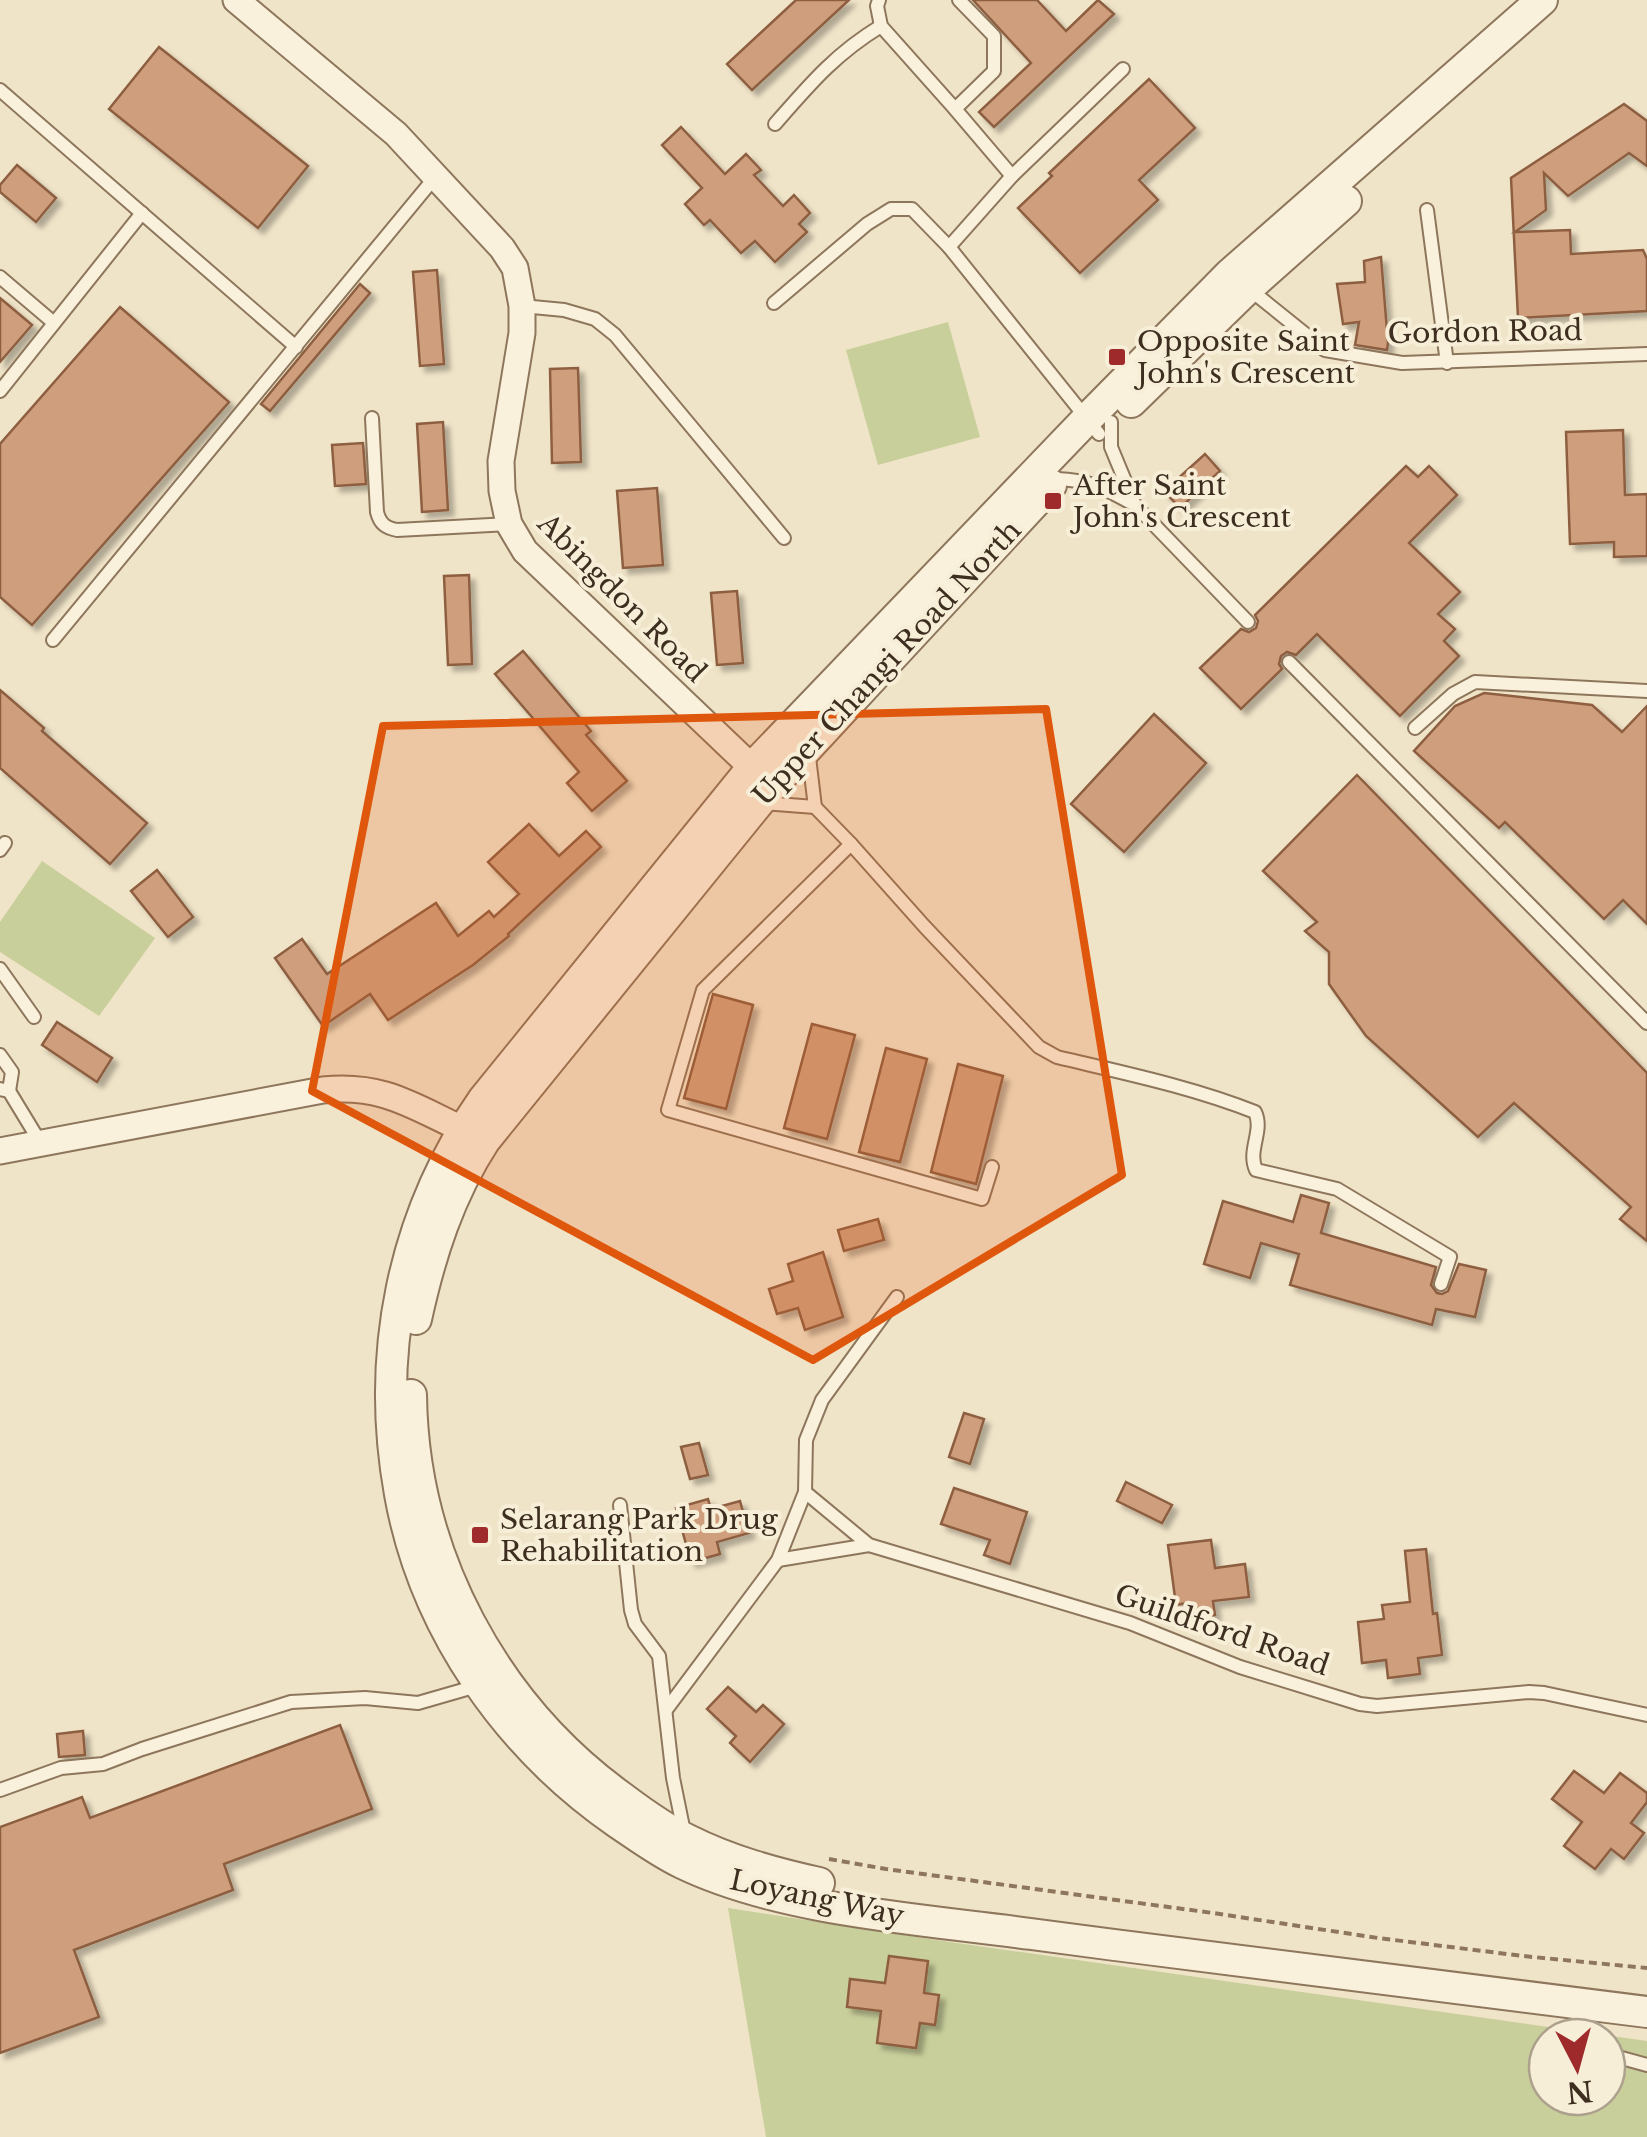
<svg xmlns="http://www.w3.org/2000/svg" width="1647" height="2137" font-family="'Libre Baskerville',serif">
<style>
.green{fill:#c9cf9b;fill-rule:evenodd}
.building{fill:#cf9f7d;stroke:#8d5f41;stroke-width:2.5;filter:url(#shadow)}
.lines{fill:none;stroke-linecap:round;stroke-linejoin:round}
.service-casing{stroke:#8d765c;stroke-width:16}
.minor-casing{stroke:#8d765c;stroke-width:29}
.tertiary-casing{stroke:#8d765c;stroke-width:34}
.path{stroke:#8d765c;stroke-width:4;stroke-dasharray:8 5;stroke-linecap:butt}
.service{stroke:#faf1dc;stroke-width:12}
.minor{stroke:#faf1dc;stroke-width:25}
.tertiary{stroke:#faf1dc;stroke-width:30}
.marked{fill:#df570d;fill-opacity:0.2;stroke:#df570d;stroke-width:8;stroke-linejoin:round}
.poi-dot{fill:#9e2a2b;stroke:#f7eed8;stroke-width:4}
.labels{text-anchor:middle;dominant-baseline:central;stroke-width:8;stroke-linejoin:round;paint-order:stroke}
.street-label{font-size:28px;fill:#3d2e20;stroke:#f7eed8}
.poi-label{font-size:28px;fill:#3d2e20;stroke:#f7eed8;text-anchor:start}
</style>
<defs>
<filter id="shadow"><feDropShadow dx="5.5" dy="5.5" stdDeviation="2.5" flood-color="#0004"/></filter>
</defs>
<rect width="100%" height="100%" fill="#f0e4c8"/>
<g class="green">
<polygon points="948,322 980,437 878,465 846,350"/>
<polygon points="42,861 155,938 99,1016 0,952 0,922"/>
<path d="M728 1908 950 1942 1647 2041V2137H766ZM1547 2037H1607V2097H1547Z"/>
</g>
<g class="building">
<polygon points="796,0 849,0 752,90 727,64"/>
<polygon points="973,0 1037,0 1066,31 1098,0 1114,14 994,127 979,112 1031,63"/>
<polygon points="159,47 308,166 258,228 109,109"/>
<polygon points="1149,79 1195,128 1139,180 1158,200 1080,273 1018,208 1052,176 1049,173"/>
<polygon points="1624,104 1647,121 1647,166 1629,153 1568,196 1544,173 1546,210 1515,232 1570,230 1571,254 1643,250 1647,259 1647,311 1518,318 1511,178"/>
<polygon points="681,127 725,174 746,154 761,170 754,175 783,206 794,195 810,213 799,224 807,232 775,262 755,241 741,253 710,220 704,225 685,204 702,188 662,145"/>
<polygon points="17,165 56,198 36,222 0,192 0,185"/>
<polygon points="1381,257 1388,343 1387,350 1355,345 1359,322 1343,324 1337,284 1365,282 1364,261"/>
<polygon points="437,270 444,364 420,366 413,272"/>
<polygon points="360,284 370,293 270,411 261,404"/>
<polygon points="0,298 32,325 0,362"/>
<polygon points="120,307 229,402 32,625 0,597 0,444"/>
<polygon points="578,368 581,462 552,463 550,369"/>
<polygon points="443,422 448,510 422,512 417,424"/>
<polygon points="1623,430 1625,495 1647,494 1647,556 1614,557 1614,542 1570,544 1566,432"/>
<polygon points="363,443 366,484 335,486 332,445"/>
<polygon points="1205,454 1220,471 1180,508 1164,491"/>
<polygon points="1406,466 1418,477 1429,466 1457,495 1409,543 1460,592 1438,614 1455,629 1444,641 1459,656 1400,716 1317,634 1296,655 1287,652 1281,656 1279,664 1282,669 1241,709 1200,668 1241,629 1249,632 1256,628 1258,621 1255,615"/>
<polygon points="657,488 663,565 623,568 617,491"/>
<polygon points="469,575 472,664 448,665 444,576"/>
<polygon points="737,591 743,663 717,665 711,593"/>
<polygon points="523,651 591,731 586,735 627,781 592,811 567,783 579,772 495,674"/>
<polygon points="0,690 44,728 42,731 147,823 110,864 0,768"/>
<polygon points="1484,693 1592,705 1622,732 1647,706 1647,924 1623,900 1604,919 1505,822 1499,828 1414,751 1455,706"/>
<polygon points="1154,714 1206,763 1124,852 1071,804"/>
<polygon points="1357,775 1647,1073 1647,1241 1620,1219 1631,1207 1514,1103 1478,1137 1366,1036 1329,984 1329,952 1305,931 1317,922 1263,871"/>
<polygon points="529,824 559,856 586,831 601,847 508,934 509,936 473,965 388,1020 370,994 323,1026 275,958 302,939 327,974 436,903 458,936 489,911 494,917 519,894 488,862"/>
<polygon points="157,870 193,917 168,937 131,891"/>
<polygon points="713,994 753,1005 726,1109 684,1098"/>
<polygon points="57,1022 112,1058 97,1082 42,1045"/>
<polygon points="812,1024 855,1035 827,1139 784,1128"/>
<polygon points="886,1048 927,1059 900,1162 859,1152"/>
<polygon points="958,1064 1003,1076 976,1184 931,1172"/>
<polygon points="1301,1195 1329,1203 1321,1233 1436,1267 1431,1285 1437,1293 1442,1294 1448,1291 1459,1264 1486,1270 1475,1317 1436,1309 1432,1325 1290,1285 1299,1254 1261,1243 1250,1278 1204,1264 1223,1201 1293,1222"/>
<polygon points="878,1219 884,1240 844,1251 838,1230"/>
<polygon points="823,1252 843,1317 805,1330 798,1308 777,1314 769,1289 793,1281 788,1264"/>
<polygon points="964,1413 984,1419 970,1464 949,1457"/>
<polygon points="699,1443 708,1475 690,1479 681,1447"/>
<polygon points="1126,1482 1172,1505 1162,1523 1117,1501"/>
<polygon points="954,1488 1027,1512 1010,1564 984,1555 990,1540 941,1524"/>
<polygon points="708,1499 711,1509 740,1501 749,1533 717,1542 720,1554 691,1562 676,1508"/>
<polygon points="1211,1540 1215,1568 1245,1564 1249,1597 1213,1601 1215,1615 1189,1619 1187,1603 1176,1605 1168,1545"/>
<polygon points="1426,1549 1433,1614 1437,1613 1442,1655 1418,1658 1420,1674 1388,1678 1386,1660 1362,1663 1358,1622 1384,1619 1382,1605 1410,1602 1405,1551"/>
<polygon points="728,1687 756,1712 763,1705 784,1724 750,1762 730,1743 736,1736 707,1709"/>
<polygon points="340,1725 372,1809 224,1864 233,1890 74,1950 99,2017 0,2053 0,1827 82,1797 90,1818"/>
<polygon points="83,1731 85,1755 59,1757 57,1734"/>
<polygon points="1574,1771 1604,1793 1620,1773 1647,1793 1647,1802 1631,1823 1644,1833 1624,1859 1611,1849 1595,1869 1564,1846 1582,1822 1552,1799"/>
<polygon points="889,1956 928,1961 924,1993 939,1995 935,2025 920,2023 916,2048 877,2043 881,2011 847,2007 850,1979 885,1983"/>
</g>
<g class="lines">
<g class="service-casing">
<g id="service">
<polyline points="879,0 877,6 881,26 955,109 1012,176"/>
<polyline points="0,90 296,347"/>
<polyline points="955,109 994,71 994,36 959,0"/>
<path d="M775 124C810 84 835 54 881 26"/>
<polyline points="1427,210 1447,363"/>
<polyline points="949,247 1012,176 1123,69"/>
<polyline points="0,277 54,323"/>
<polyline points="1248,288 1325,350 1402,363 1647,354"/>
<polyline points="774,303 867,224 891,209 912,209 949,247 1099,434"/>
<polyline points="522,306 564,310 595,319 615,335 784,538"/>
<polyline points="0,391 142,213"/>
<path d="M372 418 377 512C380 524 386 528 397 530L509 524"/>
<path d="M1057 479C1091 480 1106 489 1135 505L1111 447V422"/>
<polyline points="1135,505 1248,622"/>
<polyline points="53,640 436,176"/>
<polyline points="1289,662 1647,1023"/>
<polyline points="1415,728 1453,694 1475,682 1647,691"/>
<path d="M808 749 815 807 851 844 925 927 1039 1047 1057 1057C1124 1073 1192 1087 1255 1112 1264 1131 1247 1150 1256 1170L1337 1189 1450 1257 1441 1284"/>
<polyline points="763,803 815,807"/>
<polyline points="851,844 703,990 668,1110 982,1199 992,1167"/>
<polyline points="0,850 5,843"/>
<polyline points="0,969 34,1017"/>
<polyline points="0,1055 12,1072 9,1091 0,1089"/>
<polyline points="9,1091 40,1142"/>
<polyline points="805,1492 869,1545 1130,1623 1240,1667 1360,1704 1377,1706 1529,1692 1544,1693 1647,1715"/>
<polyline points="620,1505 631,1610 635,1624 659,1656 673,1778 685,1837"/>
<polyline points="778,1560 869,1545"/>
<polyline points="666,1710 778,1560 805,1492 806,1440 822,1400 897,1297"/>
<polyline points="0,1790 61,1768 103,1764 142,1749 291,1702 365,1698 418,1703 477,1686"/>
<polyline points="1584,2037 1588,2005"/>
<polyline points="1607,2054 1647,2065"/>
</g>
</g>
<g class="minor-casing">
<g id="minor">
<polyline points="236,0 396,134 502,248 515,268 522,306 522,333 501,461 502,491 509,524 525,551 764,779"/>
<path d="M0 1151 323 1090C382 1084 411 1105 462 1129"/>
</g>
</g>
<g class="tertiary-casing">
<g id="tertiary">
<path d="M1542 0 1230 274 1086 420 752 768 483 1100C402 1216 375 1355 400 1494 424 1628 507 1746 618 1823 639 1837 659 1852 682 1863 781 1911 921 1919 1031 1934 1236 1961 1441 1987 1647 2012"/>
<polyline points="1131,402 1248,288 1346,201"/>
<path d="M416 1319C430 1255 449 1195 485 1140L772 786 1051 485"/>
<path d="M411 1395C413 1555 494 1706 624 1799 644 1814 665 1829 688 1840 730 1861 774 1873 819 1883"/>
</g>
</g>
<polyline class="path" points="829,1859 886,1869 1213,1913 1378,1938 1523,1956 1647,1968"/>
<use href="#service" class="service"/>
<use href="#minor" class="minor"/>
<use href="#tertiary" class="tertiary"/>
</g>
<path class="marked" d="M1046 709 1122 1175 813 1360 312 1091 383 726Z"/>
<g class="poi-dot">
<rect x="1107" y="347" width="20" height="20" rx="5"/>
<rect x="1043" y="491" width="20" height="20" rx="5"/>
<rect x="470" y="1525" width="20" height="20" rx="5"/>
</g>
<g class="labels">
<g class="street-label">
<text transform="translate(1485 332) rotate(-1)">Gordon Road</text>
<text transform="translate(622 598) rotate(45)">Abingdon Road</text>
<text transform="translate(887 663) rotate(-47)">Upper Changi Road North</text>
<text transform="translate(1222 1630) rotate(19)">Guildford Road</text>
<text transform="translate(817 1898) rotate(12)">Loyang Way</text>
</g>
<g class="poi-label">
<text x="1137" y="341">Opposite Saint<tspan x="1137" dy="32">John's Crescent</tspan></text>
<text x="1073" y="485">After Saint<tspan x="1073" dy="32">John's Crescent</tspan></text>
<text x="500" y="1519">Selarang Park Drug<tspan x="500" dy="32">Rehabilitation</tspan></text>
</g>
</g>
<g transform="translate(1577 2067) rotate(174)"><circle r="48" fill="#f7eed8" stroke="#ada18e" stroke-width="2.5"/>
<path d="M0-8L18 38L0 25L-18 38Z" fill="#9e2a2b"/>
<text y="-15" font-size="28" font-weight="bold" text-anchor="middle" fill="#3d2e20">N</text>
</g>
</svg>
